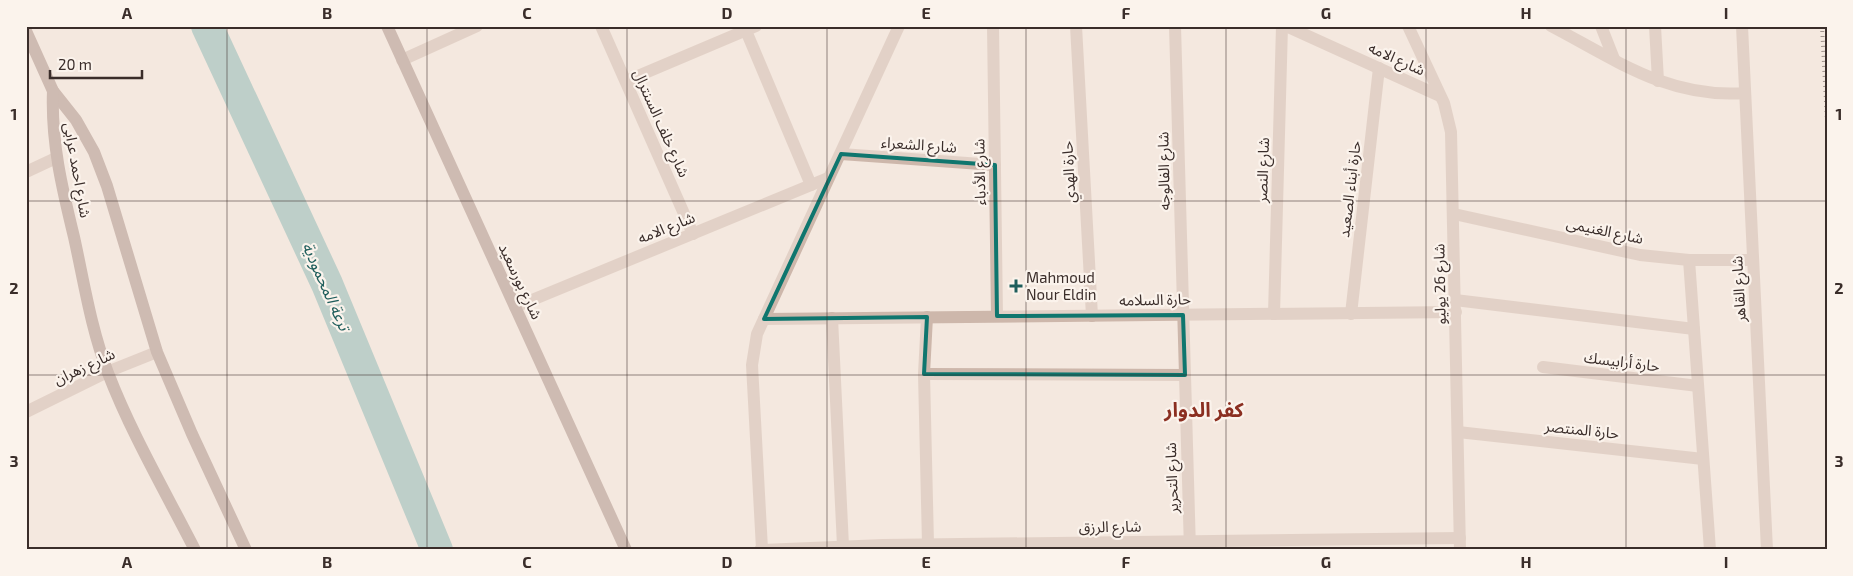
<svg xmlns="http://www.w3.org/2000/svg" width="1853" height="576" font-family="'Exo 2','Noto Sans Arabic',sans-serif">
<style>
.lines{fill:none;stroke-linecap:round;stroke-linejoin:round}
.canal{stroke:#7db2af;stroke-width:32}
.street{stroke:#cdb7ab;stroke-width:12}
.secondary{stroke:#a1857c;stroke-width:12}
.rail{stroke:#3a2d2a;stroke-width:4;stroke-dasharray:1 4;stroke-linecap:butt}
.marked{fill:none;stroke:#0f766e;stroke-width:4;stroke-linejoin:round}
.grid{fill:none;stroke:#3a2d2a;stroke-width:1;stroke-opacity:0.55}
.poi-dot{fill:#1e5d5b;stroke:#fbf3ec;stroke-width:2}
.labels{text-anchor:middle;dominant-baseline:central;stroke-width:4.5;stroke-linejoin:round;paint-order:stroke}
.street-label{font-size:15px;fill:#3a2d2a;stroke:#fbf3ec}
.poi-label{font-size:15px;fill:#3a2d2a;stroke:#fbf3ec;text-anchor:start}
.water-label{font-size:16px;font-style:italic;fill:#1e5d5b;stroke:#fbf3ec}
.district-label{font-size:20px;font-weight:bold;fill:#8b2f21;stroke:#fbf3ec}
.neatline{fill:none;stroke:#3a2d2a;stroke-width:2}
.grid-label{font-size:16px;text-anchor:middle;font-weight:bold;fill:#3a2d2a}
</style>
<rect width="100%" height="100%" fill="#f4e8df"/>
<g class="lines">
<polyline class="canal" points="207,26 327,284 437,550"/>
<g class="street">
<polyline points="601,26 693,234"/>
<polyline points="744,26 811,185"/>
<polyline points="993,26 997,316"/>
<polyline points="1076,26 1092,316"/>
<polyline points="1175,26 1190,550"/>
<polyline points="1286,26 1440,96"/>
<polyline points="1408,26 1444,103 1451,132 1460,550"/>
<path d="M1551 26C1616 60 1669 99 1745 93"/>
<polyline points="1601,26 1614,59"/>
<polyline points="1655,26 1658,81"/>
<polyline points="1742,26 1767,550"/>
<polyline points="402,60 477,26"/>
<polyline points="626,81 756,26"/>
<polyline points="841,154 995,165"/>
<polyline points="26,172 56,158"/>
<polyline points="1454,214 1640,255 1689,260 1753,260"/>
<polyline points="1689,260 1710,550"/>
<polyline points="1455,300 1694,329"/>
<polyline points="515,307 828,178"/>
<polyline points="1274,314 1282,26"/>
<polyline points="1351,314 1379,68"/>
<polyline points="927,317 924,374 928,544"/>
<polyline points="832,318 843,546"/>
<polyline points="764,319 1456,312"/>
<polyline points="1543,367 1698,386"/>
<polyline points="924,374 1185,375"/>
<polyline points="26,412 107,372 157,352"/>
<polyline points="1458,432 1703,459"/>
<polyline points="762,549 752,365 757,334 899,26"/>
<polyline points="760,550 883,545 1460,538"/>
</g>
<g class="secondary">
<polyline points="387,26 626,550"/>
<polyline points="26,31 53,91 76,120 94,152 107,186 157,352 192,434 246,550"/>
<path d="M53 91C51 142 62 188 74 237 84 282 91 329 108 373 131 433 166 493 195 550"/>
</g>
<polyline class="rail" points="1822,26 1827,121"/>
</g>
<path d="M0 0H1853V576H0ZM841 154 995 165 997 316 1183 315 1185 375 924 374 927 317 764 319Z" fill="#f4e8df" fill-opacity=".55" fill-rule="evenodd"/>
<path class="marked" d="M841 154 995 165 997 316 1183 315 1185 375 924 374 927 317 764 319Z"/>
<path class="grid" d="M227 26V550M427 26V550M627 26V550M827 26V550M1026 26V550M1226 26V550M1426 26V550M1626 26V550M26 201H1827M26 375H1827"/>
<path class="poi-dot" d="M1013.5 278.5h5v5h5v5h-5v5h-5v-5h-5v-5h5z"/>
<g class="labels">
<g class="street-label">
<text transform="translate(1397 58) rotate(24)">شارع الامه</text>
<text transform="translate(662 123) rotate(66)">شارع خلف السنترال</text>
<text transform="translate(919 144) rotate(4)">شارع الشعراء</text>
<text transform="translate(78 170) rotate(80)">شارع احمد عرابى</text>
<text transform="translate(1262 170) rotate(-88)">شارع النصر</text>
<text transform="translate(1163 171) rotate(-91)">شارع الفالوجه</text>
<text transform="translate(979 172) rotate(-91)">شارع الأدباء</text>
<text transform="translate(1068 172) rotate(-93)">حارة الهدي</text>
<text transform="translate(1349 189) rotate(-83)">حارة أبناء الصعيد</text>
<text transform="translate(666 227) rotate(-22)">شارع الامه</text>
<text transform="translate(1605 230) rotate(12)">شارع الغنيمى</text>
<text transform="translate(521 281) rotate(65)">شارع بورسعيد</text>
<text transform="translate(1439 284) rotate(-91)">شارع 26 يوليو</text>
<text transform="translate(1738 289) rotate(-93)">شارع القاهر</text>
<text transform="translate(1155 299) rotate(-1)">حارة السلامه</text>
<text transform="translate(1622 361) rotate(7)">حارة أرابيسك</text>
<text transform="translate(84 366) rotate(-25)">شارع زهران</text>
<text transform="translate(1582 429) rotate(6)">حارة المنتصر</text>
<text transform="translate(1171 478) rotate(-92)">شارع التحرير</text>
<text transform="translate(1110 526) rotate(-1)">شارع الرزق</text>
</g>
<g class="poi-label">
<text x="1026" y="277">Mahmoud<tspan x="1026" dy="17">Nour Eldin</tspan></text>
</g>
<g class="water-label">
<text transform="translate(327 286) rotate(66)">ترعة المحمودية</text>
</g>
<g class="district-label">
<text x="1204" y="409">كفر الدوار</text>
</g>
</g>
<rect width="1853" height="576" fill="none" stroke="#fbf3ec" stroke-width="55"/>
<path d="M50 70v8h92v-8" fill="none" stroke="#3a2d2a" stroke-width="2.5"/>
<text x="58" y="70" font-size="15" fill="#3a2d2a" stroke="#fbf3ec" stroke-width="4" paint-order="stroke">20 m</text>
<rect x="28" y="28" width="1798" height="520" class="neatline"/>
<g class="grid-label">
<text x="127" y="19">A</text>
<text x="327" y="19">B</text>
<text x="527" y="19">C</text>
<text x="727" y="19">D</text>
<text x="926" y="19">E</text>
<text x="1126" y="19">F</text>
<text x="1326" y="19">G</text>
<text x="1526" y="19">H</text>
<text x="1726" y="19">I</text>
<text x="14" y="120">1</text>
<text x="1839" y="120">1</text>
<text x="14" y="294">2</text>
<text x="1839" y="294">2</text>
<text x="14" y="467">3</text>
<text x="1839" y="467">3</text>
<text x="127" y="568">A</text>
<text x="327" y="568">B</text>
<text x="527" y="568">C</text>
<text x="727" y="568">D</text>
<text x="926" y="568">E</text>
<text x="1126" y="568">F</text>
<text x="1326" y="568">G</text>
<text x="1526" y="568">H</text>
<text x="1726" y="568">I</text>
</g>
</svg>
